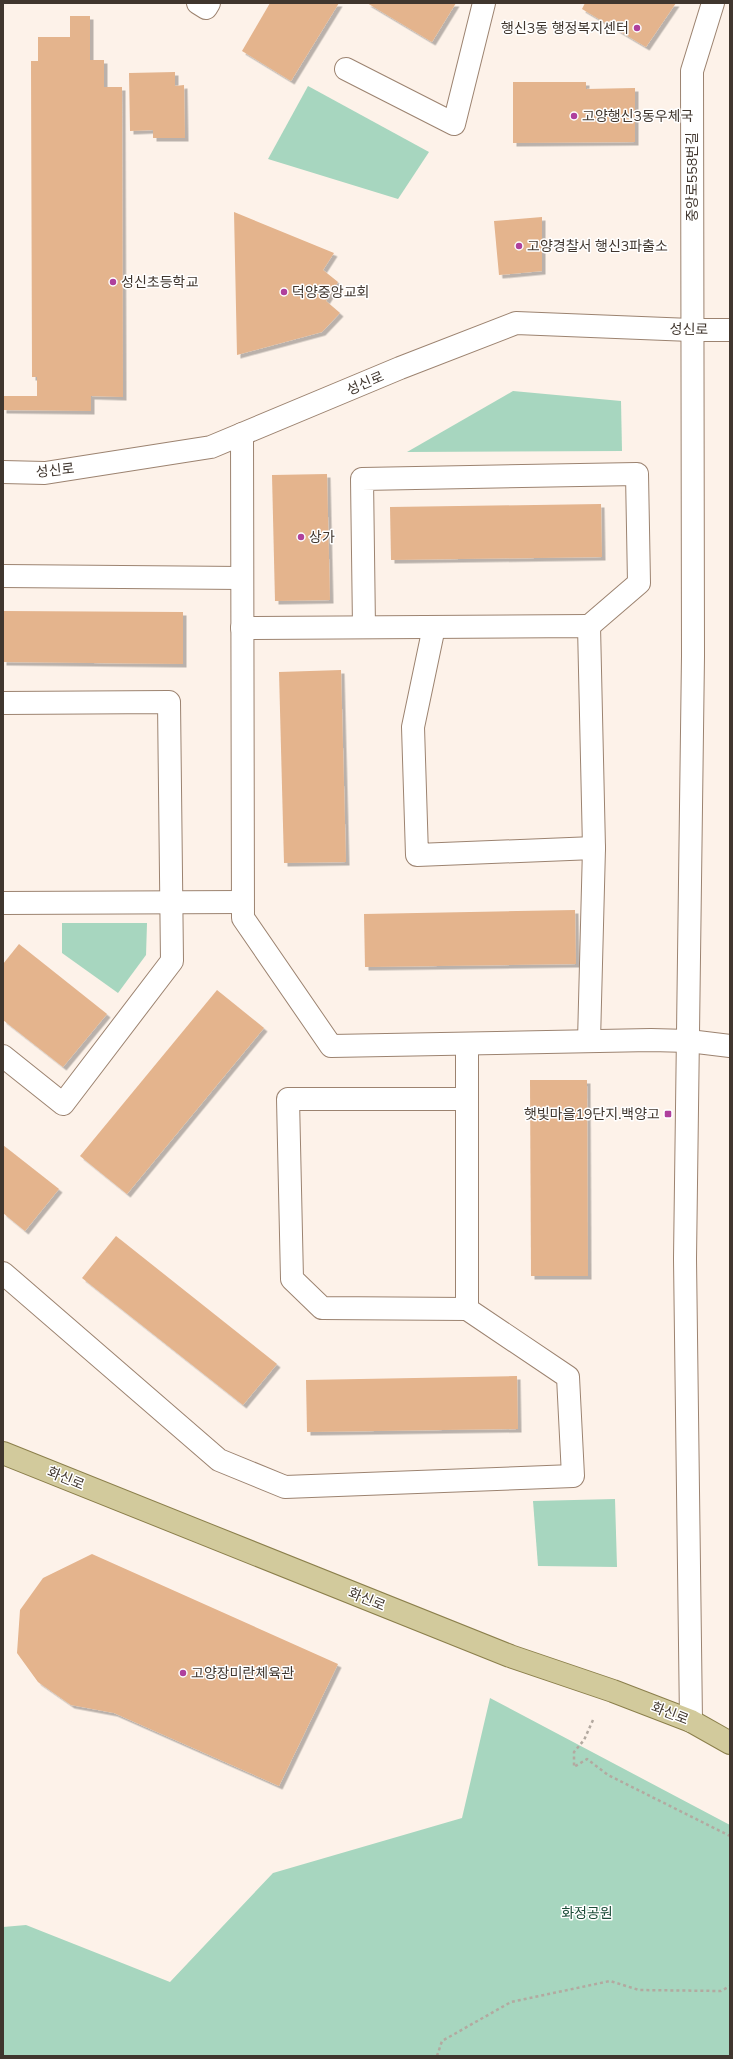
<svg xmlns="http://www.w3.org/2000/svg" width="733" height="2059" font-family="Mulish,'Noto Sans KR',sans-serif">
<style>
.green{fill:#a7d6bf}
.building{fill:#e4b48d;filter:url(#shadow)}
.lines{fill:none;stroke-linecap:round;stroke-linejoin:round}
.minor-casing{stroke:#9c8370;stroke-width:24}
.major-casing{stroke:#8b7f4b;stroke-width:24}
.path{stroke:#b3a9a0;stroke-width:2.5;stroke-dasharray:3 3;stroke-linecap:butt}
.minor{stroke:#fff;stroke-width:22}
.major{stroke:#d2ca9c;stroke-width:22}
.poi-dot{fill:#af409d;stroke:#fff;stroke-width:1.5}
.labels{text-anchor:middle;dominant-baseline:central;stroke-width:3;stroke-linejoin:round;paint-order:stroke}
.poi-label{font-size:14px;fill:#40362e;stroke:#fff;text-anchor:start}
.street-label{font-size:14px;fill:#40362e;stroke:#fff}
.park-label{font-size:14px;fill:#1b4c38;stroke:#fff}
</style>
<defs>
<filter id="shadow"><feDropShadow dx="3.5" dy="3.5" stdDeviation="0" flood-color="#0004"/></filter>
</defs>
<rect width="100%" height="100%" fill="#fdf2e9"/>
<g class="green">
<polygon points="308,86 429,152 398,199 268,159"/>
<polygon points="513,391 621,401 622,451 407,452"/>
<polygon points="62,923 147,923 146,955 118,993 62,953"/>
<polygon points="615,1499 617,1567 538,1566 533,1501"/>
<polygon points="490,1698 730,1825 730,2056 3,2056 3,1927 26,1925 170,1982 273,1873 462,1818"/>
</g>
<g class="building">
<polygon points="270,3 339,3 291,81 242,51"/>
<polygon points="367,3 456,3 432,42"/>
<polygon points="585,3 676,3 646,47 582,9"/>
<polygon points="70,16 90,16 90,60 104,60 104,87 122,87 123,397 91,396 91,411 3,410 3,396 37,396 37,377 32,377 31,61 38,61 38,37 70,37"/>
<polygon points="175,72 175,86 184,85 185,138 153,138 153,130 130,131 129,73"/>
<polygon points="513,82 586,82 586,89 635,88 635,142 513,143"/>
<polygon points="234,212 334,253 323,270 338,282 326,301 340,313 322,332 237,355"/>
<polygon points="542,217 542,271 499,275 494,221"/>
<polygon points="327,474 330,600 275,601 272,475"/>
<polygon points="601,504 602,557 391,560 390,507"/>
<polygon points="3,611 183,612 183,664 3,662"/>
<polygon points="341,670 346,862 284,863 279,672"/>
<polygon points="575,910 576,964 365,967 364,914"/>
<polygon points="19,944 107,1014 63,1067 3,1020 3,964"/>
<polygon points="217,990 264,1028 127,1194 80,1156"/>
<polygon points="530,1080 587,1080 588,1276 531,1276"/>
<polygon points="3,1145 59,1189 25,1231 3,1213"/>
<polygon points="116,1236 277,1364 243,1405 82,1278"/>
<polygon points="517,1376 518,1429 307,1432 306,1380"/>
<polygon points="92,1554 338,1664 279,1786 114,1713 71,1705 38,1682 17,1653 20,1610 43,1578"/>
</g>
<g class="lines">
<g class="minor-casing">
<g id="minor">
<polyline points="198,3 206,8 209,3"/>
<polyline points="346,69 454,124 484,3"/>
<polyline points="242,434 243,918 331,1046 651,1040 689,1041 730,1046"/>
<polyline points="3,472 45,473 211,447 400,368 516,323 691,330 730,330"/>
<polyline points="3,576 242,578"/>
<polyline points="364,627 362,479 637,474 639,583 589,626"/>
<polyline points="434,627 413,727 417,855 594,848"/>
<polyline points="242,628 589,626 594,848 589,1041"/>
<polyline points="3,703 169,702 172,961 63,1104 3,1056"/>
<polyline points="3,903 242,902"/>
<polyline points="3,1273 219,1460 285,1487 573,1476 568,1377 467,1309 467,1044"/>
<polyline points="467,1309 322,1308 292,1279 288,1099 467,1099"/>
<polyline points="691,1721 685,1259 693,656 692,71 713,3"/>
</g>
</g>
<g class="major-casing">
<polyline id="major" points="3,1453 510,1656 613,1691 691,1721 730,1743"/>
</g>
<g class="path">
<polyline points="593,1720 584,1740 574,1752 574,1767 587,1759 608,1775 730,1836"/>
<polyline points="437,2056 442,2041 511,2002 610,1981 639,1990 721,1991 730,1986"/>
</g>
<use href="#minor" class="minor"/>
<use href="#major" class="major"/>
</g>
<g class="poi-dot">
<circle cx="637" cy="28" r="4"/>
<circle cx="574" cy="116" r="4"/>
<circle cx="519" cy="246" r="4"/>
<circle cx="113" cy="282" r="4"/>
<circle cx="284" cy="292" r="4"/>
<circle cx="301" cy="537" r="4"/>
<rect x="664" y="1110" width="8" height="8" rx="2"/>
<circle cx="183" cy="1673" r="4"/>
</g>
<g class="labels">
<g class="poi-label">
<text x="629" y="28" text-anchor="end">행신3동 행정복지센터</text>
<text x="582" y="116">고양행신3동우체국</text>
<text x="527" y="246">고양경찰서 행신3파출소</text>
<text x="121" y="282">성신초등학교</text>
<text x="292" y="292">덕양중앙교회</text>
<text x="309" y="537">상가</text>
<text x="660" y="1114" text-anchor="end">햇빛마을19단지.백양고</text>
<text x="191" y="1673">고양장미란체육관</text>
</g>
<g class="street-label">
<text transform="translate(692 177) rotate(-90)">중앙로558번길</text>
<text transform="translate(689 329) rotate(1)">성신로</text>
<text transform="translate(365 383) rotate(-23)">성신로</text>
<text transform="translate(55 470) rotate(-6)">성신로</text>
<text transform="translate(66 1478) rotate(22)">화신로</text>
<text transform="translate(367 1599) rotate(22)">화신로</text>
<text transform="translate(670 1713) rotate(21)">화신로</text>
</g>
<g class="park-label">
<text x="587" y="1913">화정공원</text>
</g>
</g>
<rect width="733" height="2059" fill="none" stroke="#40362e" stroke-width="8"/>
</svg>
